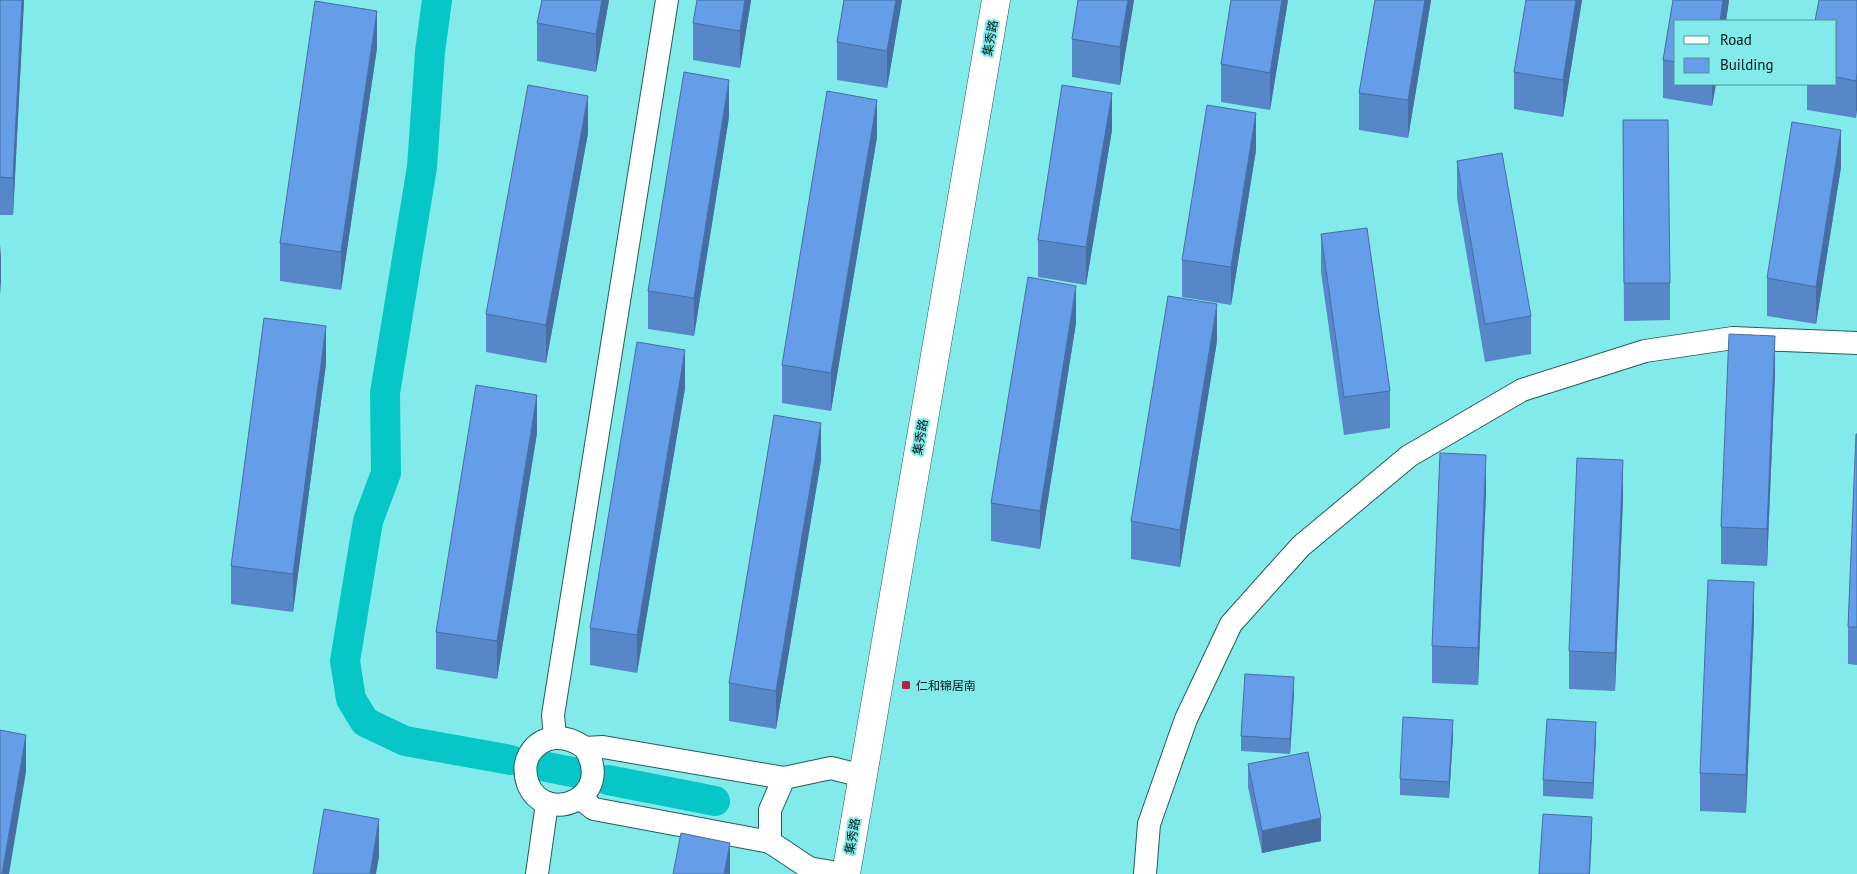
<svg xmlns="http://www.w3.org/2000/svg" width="1857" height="874" font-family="'PT Sans','Noto Sans SC',sans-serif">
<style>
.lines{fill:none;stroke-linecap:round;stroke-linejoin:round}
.canal{stroke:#07c6c8;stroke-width:30}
.street-casing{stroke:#245c5d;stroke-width:24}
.secondary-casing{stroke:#245c5d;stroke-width:29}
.street{stroke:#fff;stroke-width:22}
.secondary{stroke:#fff;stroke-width:28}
.wall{fill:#5787c8}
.shaded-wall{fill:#476ea2}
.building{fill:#659de8;stroke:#476ea2}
.poi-dot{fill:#b52340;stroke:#82eaeb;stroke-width:2}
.labels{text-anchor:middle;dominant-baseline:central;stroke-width:4;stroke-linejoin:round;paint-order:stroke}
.street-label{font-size:12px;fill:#021818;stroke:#82eaeb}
.poi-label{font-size:12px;fill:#021818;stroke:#82eaeb;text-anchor:start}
</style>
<rect width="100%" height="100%" fill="#82eaeb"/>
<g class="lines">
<g class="canal">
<polyline points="437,0 430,52 422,167 385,393 386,473 368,521 345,661 351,699 365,722 405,741 511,760"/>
<polyline points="542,766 577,773"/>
<polyline points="608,780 715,801"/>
</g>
<g class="street-casing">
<g id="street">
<polyline points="555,737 553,715 667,0"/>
<path d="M585 748C616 799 545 826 528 784 525 775 524 764 529 755 542 733 567 734 585 748L603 747 784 778"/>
<polyline points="580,798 594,809 770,842"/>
<polyline points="537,874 547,803"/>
<polyline points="843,874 809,868 770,842 770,810 784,778 831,768 863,776"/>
<polyline points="1145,874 1149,824 1186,719 1231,624 1301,546 1409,456 1522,390 1645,351 1733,338 1857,343"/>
</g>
</g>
<g class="secondary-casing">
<polyline id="secondary" points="846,874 996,0"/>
</g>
<use href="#street" class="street"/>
<use href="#secondary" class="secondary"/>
</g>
<g class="wall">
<polygon points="0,0 24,0 13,215 0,215"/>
<polygon points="542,0 609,0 596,72 537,61 537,23"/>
<polygon points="697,0 751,0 740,68 693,60 693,23"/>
<polygon points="844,0 902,0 887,88 837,80 837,42"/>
<polygon points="1134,0 1120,85 1072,77 1072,39"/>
<polygon points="1231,0 1288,0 1270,110 1221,102 1221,64"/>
<polygon points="1375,0 1431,0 1408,138 1359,130 1359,93"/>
<polygon points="1582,0 1563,117 1514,109 1514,72"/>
<polygon points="1673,0 1729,0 1726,21 1676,21 1676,84 1716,84 1712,106 1663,98 1663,60"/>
<polygon points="1857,0 1856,118 1807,110 1807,84 1836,84 1836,21"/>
<polygon points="377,48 341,290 280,281 280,243"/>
<polygon points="729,117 694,336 648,329 648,291"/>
<polygon points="1623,120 1670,283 1670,320 1624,321"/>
<polygon points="1112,130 1086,285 1038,277 1038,240"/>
<polygon points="588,133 546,363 486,352 486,314"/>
<polygon points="877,137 831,411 782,403 782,365"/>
<polygon points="1256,150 1231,305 1182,297 1182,260"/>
<polygon points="1457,161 1531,316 1531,354 1485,362 1457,198"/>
<polygon points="1841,167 1816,324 1767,316 1767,278"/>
<polygon points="1321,234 1390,391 1390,428 1344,435 1321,272"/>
<polygon points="1076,323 1040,549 991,541 991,503"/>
<polygon points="1217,341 1180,567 1131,559 1131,521"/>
<polygon points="326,364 293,612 231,604 231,566"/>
<polygon points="1775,373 1767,566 1721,564 1721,527"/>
<polygon points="685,388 637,673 590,665 590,628"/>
<polygon points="537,433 497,679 436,669 436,632"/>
<polygon points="1857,434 1857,665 1848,664 1848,627"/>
<polygon points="821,460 776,729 729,721 729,683"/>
<polygon points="1486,492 1478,685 1432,683 1432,646"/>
<polygon points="1623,498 1615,691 1569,689 1569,651"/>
<polygon points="1754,620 1746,813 1700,811 1700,773"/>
<polygon points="1294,693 1290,754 1241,751 1241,736"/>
<polygon points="1453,736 1449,798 1400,795 1400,779"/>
<polygon points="1596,737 1593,799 1543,796 1543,780"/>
<polygon points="1248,764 1321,841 1262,853 1248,787"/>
</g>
<g class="shaded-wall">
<polygon points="22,0 24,0 13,215 13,178"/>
<polygon points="602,0 609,0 596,72 596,34"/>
<polygon points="745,0 751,0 740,68 740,31"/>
<polygon points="896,0 902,0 887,88 887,51"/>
<polygon points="1128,0 1134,0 1120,85 1120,47"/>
<polygon points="1282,0 1288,0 1270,110 1270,73"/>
<polygon points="1425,0 1431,0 1408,138 1408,100"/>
<polygon points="1576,0 1582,0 1563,117 1563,80"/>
<polygon points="1723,0 1729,0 1726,21 1720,21"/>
<polygon points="377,11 377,48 341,290 341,252"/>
<polygon points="1857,73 1857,110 1856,118 1856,81"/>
<polygon points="729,80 729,117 694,336 694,298"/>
<polygon points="1712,84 1716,84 1712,106"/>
<polygon points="1112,93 1112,130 1086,285 1086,247"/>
<polygon points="588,96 588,133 546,363 546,325"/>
<polygon points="877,100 877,137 831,411 831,373"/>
<polygon points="1256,113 1256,150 1231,305 1231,267"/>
<polygon points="1841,130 1841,167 1816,324 1816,287"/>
<polygon points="1,244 1,282 0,295 0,257"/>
<polygon points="1076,286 1076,323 1040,549 1040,511"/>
<polygon points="1217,304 1217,341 1180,567 1180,530"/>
<polygon points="326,326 326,364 293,612 293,574"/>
<polygon points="1775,336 1775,373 1767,566 1767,529"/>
<polygon points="685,350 685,388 637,673 637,635"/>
<polygon points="537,395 537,433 497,679 497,641"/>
<polygon points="821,423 821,460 776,729 776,691"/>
<polygon points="1486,455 1486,492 1478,685 1478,648"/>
<polygon points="1623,460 1623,498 1615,691 1615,653"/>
<polygon points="1754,582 1754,620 1746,813 1746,775"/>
<polygon points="1294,677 1294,693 1290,754 1290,739"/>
<polygon points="1453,720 1453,736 1449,798 1449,782"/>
<polygon points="1596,722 1596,737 1593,799 1593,783"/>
<polygon points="26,735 26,772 9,874 2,874"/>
<polygon points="1592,817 1592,833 1590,874 1589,874"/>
<polygon points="1321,818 1321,841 1262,853 1262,831"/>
<polygon points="379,819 379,857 376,874 370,874"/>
<polygon points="730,843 730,874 724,874"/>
</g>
<g class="building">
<polygon points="0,0 22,0 13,178 0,177"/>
<polygon points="542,0 602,0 596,34 537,23"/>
<polygon points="697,0 745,0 740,31 693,23"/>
<polygon points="844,0 896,0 887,51 837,42"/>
<polygon points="1078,0 1128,0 1120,47 1072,39"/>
<polygon points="1231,0 1282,0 1270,73 1221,64"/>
<polygon points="1375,0 1425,0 1408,100 1359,93"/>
<polygon points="1526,0 1576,0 1563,80 1514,72"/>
<polygon points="1673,0 1723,0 1720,21 1676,21 1676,62 1663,60"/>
<polygon points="1819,0 1857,0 1857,73 1856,81 1836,77 1836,21 1815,21"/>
<polygon points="315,1 377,11 341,252 280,243"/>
<polygon points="684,72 729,80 694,298 648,291"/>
<polygon points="528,85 588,96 546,325 486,314"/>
<polygon points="1062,85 1112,93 1086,247 1038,240"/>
<polygon points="827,91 877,100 831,373 782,365"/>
<polygon points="1207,105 1256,113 1231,267 1182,260"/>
<polygon points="1623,120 1668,120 1670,283 1624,283"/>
<polygon points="1792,122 1841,130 1816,287 1767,278"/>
<polygon points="1502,153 1531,316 1485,324 1457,161"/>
<polygon points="1367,228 1390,391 1344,397 1321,234"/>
<polygon points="1028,277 1076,286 1040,511 991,503"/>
<polygon points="1168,296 1217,304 1180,530 1131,521"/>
<polygon points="264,318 326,326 293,574 231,566"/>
<polygon points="1729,334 1775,336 1767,529 1721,527"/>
<polygon points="637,342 685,350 637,635 590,628"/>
<polygon points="476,385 537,395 497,641 436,632"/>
<polygon points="774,415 821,423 776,691 729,683"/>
<polygon points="1856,434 1857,434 1857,627 1848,627"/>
<polygon points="1440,453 1486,455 1478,648 1432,646"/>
<polygon points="1577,458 1623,460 1615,653 1569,651"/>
<polygon points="1708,580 1754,582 1746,775 1700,773"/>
<polygon points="1245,674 1294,677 1290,739 1241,736"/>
<polygon points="1403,717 1453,720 1449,782 1400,779"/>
<polygon points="1547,719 1596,722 1593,783 1543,780"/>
<polygon points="0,730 26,735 2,874 0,874"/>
<polygon points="1308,752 1321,818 1262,831 1248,764"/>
<polygon points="324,809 379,819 370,874 313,874"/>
<polygon points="1543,814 1592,817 1589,874 1539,874"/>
<polygon points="681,833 730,843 724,874 673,874"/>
</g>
<rect class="poi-dot" x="901" y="680" width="10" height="10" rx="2.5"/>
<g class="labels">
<g class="street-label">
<text transform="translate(990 38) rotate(-80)">集秀路</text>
<text transform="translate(920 437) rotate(-80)">集秀路</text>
<text transform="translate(852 836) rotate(-80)">集秀路</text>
</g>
<g class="poi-label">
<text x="916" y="685">仁和锦居南</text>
</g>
</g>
<rect x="1674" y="20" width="162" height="65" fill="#82eaeb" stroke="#4f9697"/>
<rect x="1684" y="36" width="25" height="8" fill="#ffffff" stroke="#4f9697"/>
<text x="1720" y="45" font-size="15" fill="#021818">Road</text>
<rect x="1684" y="58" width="25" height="15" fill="#659de8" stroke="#4f9697"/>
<text x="1720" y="70" font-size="15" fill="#021818">Building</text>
</svg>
